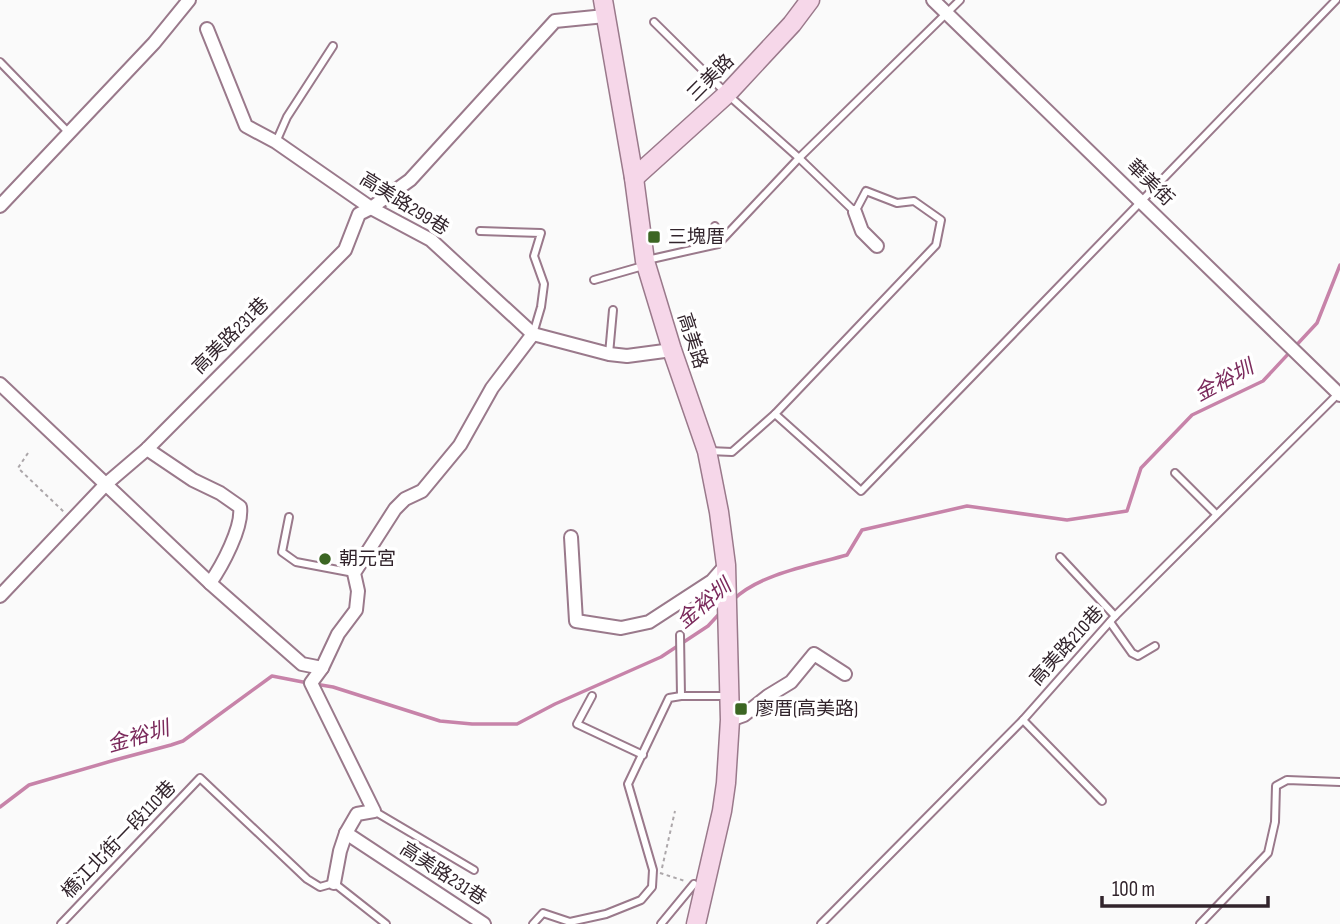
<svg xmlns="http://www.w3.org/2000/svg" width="1340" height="924" font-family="'Sofia Sans Condensed','Noto Sans TC',sans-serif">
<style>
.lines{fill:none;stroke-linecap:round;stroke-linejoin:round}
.stream{stroke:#c783a9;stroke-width:3.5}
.lane-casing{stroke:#9a798b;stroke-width:10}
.street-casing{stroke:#9a798b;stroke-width:16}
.secondary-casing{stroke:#9a798b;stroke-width:21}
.path{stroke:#aca7aa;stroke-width:2;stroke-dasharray:3.5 3.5;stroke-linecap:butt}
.lane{stroke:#fff;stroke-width:6}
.street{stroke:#fff;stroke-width:12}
.secondary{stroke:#f6d7e9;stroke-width:18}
.poi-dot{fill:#3c6623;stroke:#fff;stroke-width:2.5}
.labels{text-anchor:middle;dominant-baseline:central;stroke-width:7;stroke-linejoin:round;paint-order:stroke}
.street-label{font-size:19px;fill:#32242c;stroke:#fff}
.poi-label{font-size:19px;fill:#32242c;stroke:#fff;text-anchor:start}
.water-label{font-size:21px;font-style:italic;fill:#7b2a5c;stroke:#fff}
</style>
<rect width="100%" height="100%" fill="#fafafa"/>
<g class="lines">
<g class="stream">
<path d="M733 600C759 574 812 565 847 555L862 530 967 506 1067 520 1127 511 1141 468 1192 415 1263 381 1317 323 1340 265"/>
<polyline points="315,684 333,687 440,721 472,724 517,724 555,704 661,657 708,626 720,613"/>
<polyline points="0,807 29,785 115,760 171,745 183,741 272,676 308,683"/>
</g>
<g class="lane-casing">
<g id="lane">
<polyline points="654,22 727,94 799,158 855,212 866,191 897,203 914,201 941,220 936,245 775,414 732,452 709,451"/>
<polyline points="0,62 69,133"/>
<polyline points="276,142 287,117 333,46"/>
<polyline points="715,226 718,244"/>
<polyline points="480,231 541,233 534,256 544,284 541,307 533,334"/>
<polyline points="647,260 718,244 799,158 960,0"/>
<polyline points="594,280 643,266"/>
<polyline points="609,354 613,310"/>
<polyline points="775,414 861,491 1336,0"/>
<polyline points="1175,473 1216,514"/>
<polyline points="289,517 282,552 296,562 354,573"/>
<polyline points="1060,557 1115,616"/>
<polyline points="1110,622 1132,653 1138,656 1155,646"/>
<polyline points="680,635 681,696"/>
<polyline points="592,696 577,724 643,755"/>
<polyline points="1023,720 1102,801"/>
<polyline points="374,811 474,870"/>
<polyline points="61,924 200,778 307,879 320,887 334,883 386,924"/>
<polyline points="533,924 543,913 570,922 606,914 641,900 652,887 653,870 628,784 669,698 681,696 727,696"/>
<polyline points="661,924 694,884"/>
<polyline points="821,924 1023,720 1115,616 1340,392"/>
<polyline points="1200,924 1268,853 1275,822 1276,786 1287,780 1340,782"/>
</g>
</g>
<g class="street-casing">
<g id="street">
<polyline points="933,0 1340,395"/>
<polyline points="207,29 246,126 276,142 371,208 431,240 533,334 609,354 627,356 672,350"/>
<polyline points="0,206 154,43 189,0"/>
<polyline points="855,212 862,231 877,246"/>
<polyline points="0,384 210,583 302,664 322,668"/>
<path d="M147 449 193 480 220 493 240 507C243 527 222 566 210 583"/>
<polyline points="571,537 576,621 621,628 649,622 712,581 726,565"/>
<polyline points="0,596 106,484 147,449 345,250 359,214 371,208 410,180 555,21 605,16"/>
<polyline points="730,720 744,715 768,696 791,682 814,654 845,674"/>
<polyline points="346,833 484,924"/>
<polyline points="334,883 340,851 346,833 357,814 374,811 311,683 322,668 338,634 356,610 358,591 354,573 395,509 405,499 422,491 460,445 492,388 533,334"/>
</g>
</g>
<g class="secondary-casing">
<g id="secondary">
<polyline points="603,0 634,178 645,261 672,350 707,451 719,512 726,565 730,720 726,783 722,811 696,924"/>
<polyline points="634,178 727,94 792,24 810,0"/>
</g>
</g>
<g class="path">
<polyline points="28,453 18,468 64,512"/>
<polyline points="662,868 675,811"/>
<polyline points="660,873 685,881"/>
</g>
<use href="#lane" class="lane"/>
<use href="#street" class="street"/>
<use href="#secondary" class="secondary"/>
</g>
<g class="poi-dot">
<rect x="647" y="230" width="14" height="14" rx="3.5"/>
<circle cx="325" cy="559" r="7"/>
<rect x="734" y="702" width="14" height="14" rx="3.5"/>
</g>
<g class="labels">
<g class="street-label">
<text transform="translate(711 78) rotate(-45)">三美路</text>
<text transform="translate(1150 183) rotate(44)">華美街</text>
<text transform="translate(404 204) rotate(32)">高美路299巷</text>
<text transform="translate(231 336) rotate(-45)">高美路231巷</text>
<text transform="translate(692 341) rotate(72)">高美路</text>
<text transform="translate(1067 646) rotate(-48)">高美路210巷</text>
<text transform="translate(119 840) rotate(-46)">橋江北街一段110巷</text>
<text transform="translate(443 874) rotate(33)">高美路231巷</text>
</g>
<g class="poi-label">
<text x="668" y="237">三塊厝</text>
<text x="339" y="559">朝元宮</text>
<text x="755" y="709">廖厝(高美路)</text>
</g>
<g class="water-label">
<text transform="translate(1224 381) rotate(-28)">金裕圳</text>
<text transform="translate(704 604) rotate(-40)">金裕圳</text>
<text transform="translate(138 737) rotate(-16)">金裕圳</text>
</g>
</g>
<path d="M1102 896v10h166v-10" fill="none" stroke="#32242c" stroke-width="3.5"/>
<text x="1112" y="896" font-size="21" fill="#32242c" stroke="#ffffff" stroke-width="5" paint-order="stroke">100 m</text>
</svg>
